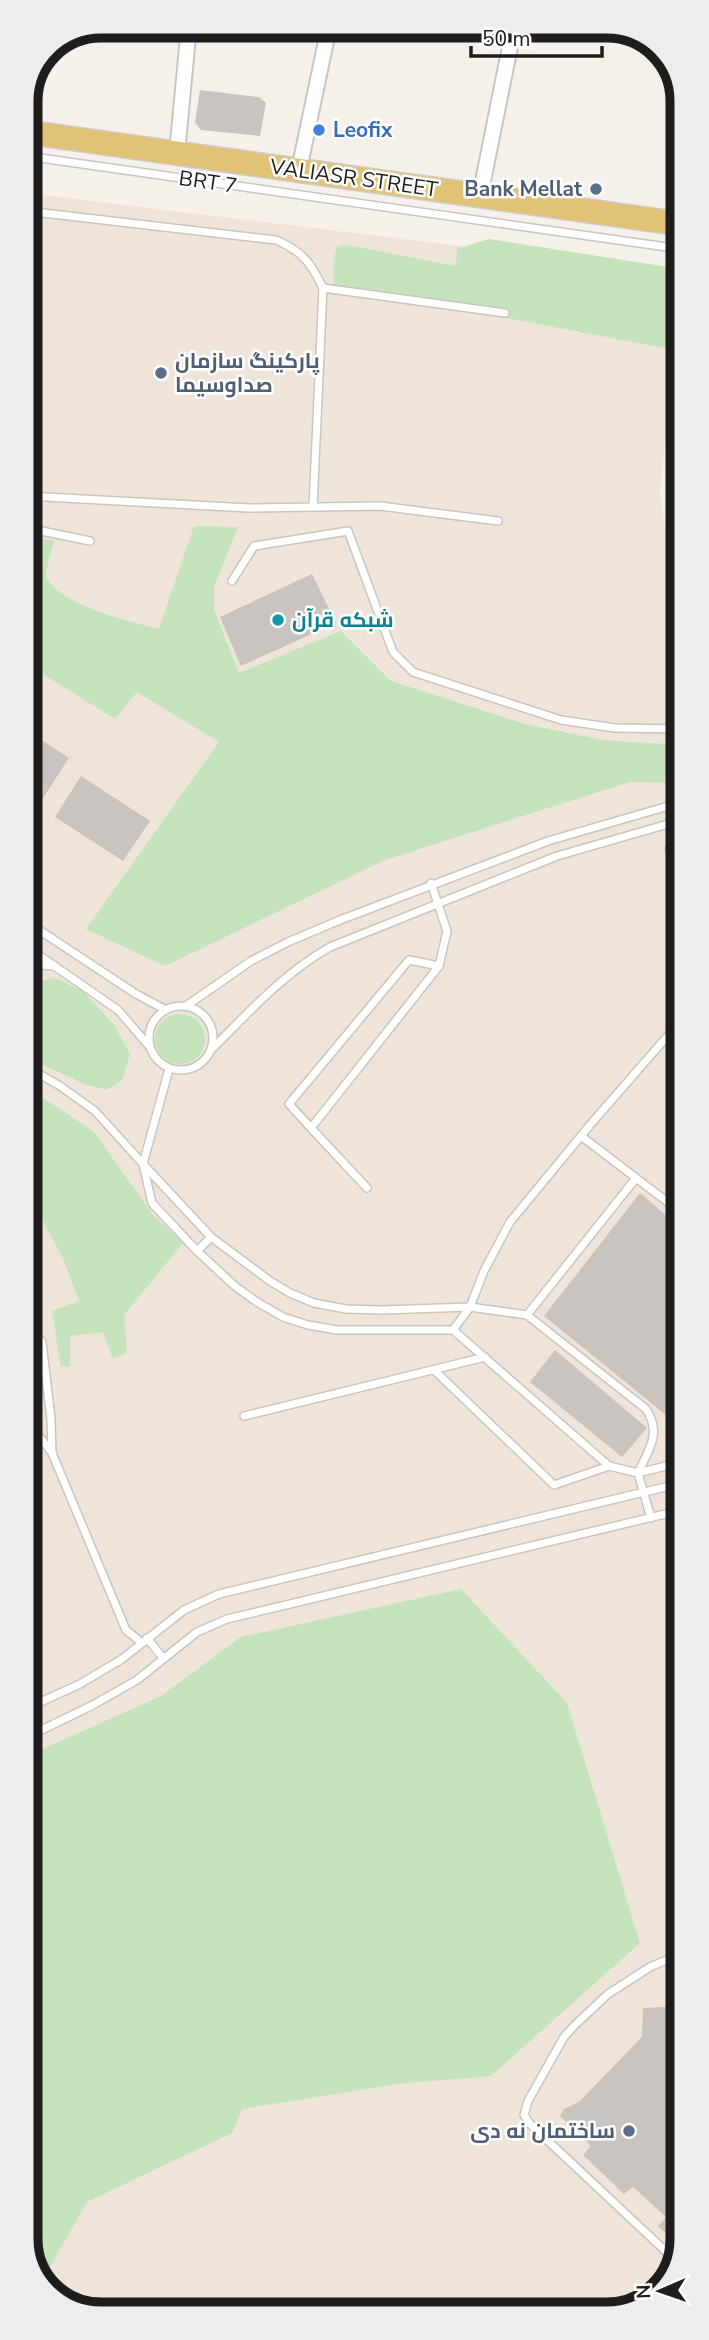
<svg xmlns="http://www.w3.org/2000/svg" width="709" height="2340" font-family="'Nunito Sans',Cairo,sans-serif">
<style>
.built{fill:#efe4d9}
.green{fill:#c5e4bb}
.building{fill:#c9c4bf}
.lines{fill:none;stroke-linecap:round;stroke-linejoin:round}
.lane-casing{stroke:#cbc5c0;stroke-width:10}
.street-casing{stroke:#cbc5c0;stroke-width:18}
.primary-casing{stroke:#cecdcd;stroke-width:26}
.lane{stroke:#fff;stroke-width:7}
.street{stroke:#fff;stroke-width:14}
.primary{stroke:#e2c276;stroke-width:23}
.shop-dot{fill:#3f7fe0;stroke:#fff;stroke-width:2.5}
.service-dot{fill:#5c6f8a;stroke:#fff;stroke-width:2.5}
.culture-dot{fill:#0f9aa8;stroke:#fff;stroke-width:2.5}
.labels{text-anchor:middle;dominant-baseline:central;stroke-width:5;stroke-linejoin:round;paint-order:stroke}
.shop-label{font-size:21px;font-weight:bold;fill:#366cbe;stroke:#fff;text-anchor:start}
.street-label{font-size:21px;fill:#1f1d1b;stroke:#fff}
.service-label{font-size:21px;font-weight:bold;fill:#4e5e75;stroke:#fff;text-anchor:end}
.culture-label{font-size:21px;font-weight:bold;fill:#0d838f;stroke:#fff;text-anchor:start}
.rim{fill:none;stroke:#1f1d1b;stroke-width:9}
</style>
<rect width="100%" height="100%" fill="#f6f0eb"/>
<polygon class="built" points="26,193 681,273 660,493 682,645 683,2239 664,2288 622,2312 92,2313 52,2295 28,2253"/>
<g class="green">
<polygon points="489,239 681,269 680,351 334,285 333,264 337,246 347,245 456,266 457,249"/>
<path d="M194 526 238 527 214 587V610L239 673 341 631 391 681 525 724 603 740 682 745V783L630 782 385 860 165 966 86 929 219 742 137 692 115 719 33 668 27 680V536L54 541 45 575C61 607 127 620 159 629Z"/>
<polygon points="55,978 83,991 114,1025 130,1054 122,1080 107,1090 87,1085 27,1058 27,984"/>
<circle cx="180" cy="1039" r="25"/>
<polygon points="27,1087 94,1132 153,1215 183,1243 124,1315 127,1353 113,1359 103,1332 70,1336 70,1366 61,1367 52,1311 79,1301 63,1258 37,1210 27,1214"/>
<polygon points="461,1589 567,1703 640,1943 491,2076 397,2084 242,2109 232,2133 87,2202 43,2279 28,2253 27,1756 161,1696 241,1637"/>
</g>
<g class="building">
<polygon points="200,90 259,97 266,103 260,136 201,130 195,122"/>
<polygon points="680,412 681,412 681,475 673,474"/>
<polygon points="312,574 336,623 241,666 220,617"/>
<polygon points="27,730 69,758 36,809 27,803"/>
<polygon points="81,776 150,821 123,861 55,817"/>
<polygon points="682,843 682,906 675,908 664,847"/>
<polygon points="640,1193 682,1229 682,1428 544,1316"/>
<polygon points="555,1350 647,1428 622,1457 530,1382"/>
<polygon points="683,2006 683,2239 680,2247 658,2226 666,2217 633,2187 624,2194 583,2155 591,2146 560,2116 564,2109 579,2102 642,2037 643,2008"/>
</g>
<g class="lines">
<g class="lane-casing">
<g id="lane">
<polyline points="26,156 681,249"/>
<path d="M26 211 276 240C302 251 311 263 323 288L505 313"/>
<polyline points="27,496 248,508 380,506 498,521"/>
<polyline points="313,507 323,288"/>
<polyline points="27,528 90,541"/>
<path d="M682 548C673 601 663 635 682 688"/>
<polyline points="232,581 254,546 348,531 393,652 413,672 561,720 615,728 682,729"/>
<polyline points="27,922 136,994 166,1010"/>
<polyline points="27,942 38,929"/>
<polyline points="27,947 118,1010 149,1046"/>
<polyline points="27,964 54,966"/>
<circle cx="181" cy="1038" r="32"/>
<polyline points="186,1006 251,961 288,942 340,920 548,841 682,802"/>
<path d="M211 1050C249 1012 284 973 330 947L557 856 682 820"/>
<polyline points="27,1067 60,1086 95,1111 143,1164 152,1203 197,1251 236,1287 257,1302 283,1317 308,1325 337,1330 453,1330 609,1466 638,1473 682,1462"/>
<path d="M169 1069 143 1164 211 1237 270 1281 290 1293 314 1303 346 1309 382 1310 470 1307 527 1315 646 1409C662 1433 649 1449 638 1473L651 1518"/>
<polyline points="311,1128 289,1104 409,960 439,966"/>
<polyline points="581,1136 678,1210"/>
<polyline points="367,1188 311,1128 439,966 447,931 431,883"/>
<polyline points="197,1251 211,1237"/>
<polyline points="527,1315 636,1178"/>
<polyline points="27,1326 42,1342 51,1419 52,1452"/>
<polyline points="453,1330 470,1307 484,1271 510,1222 590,1125 664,1040 682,1022"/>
<polyline points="434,1370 554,1485 609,1466"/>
<polyline points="244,1416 485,1357"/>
<polyline points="27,1420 52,1453 126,1630 141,1642"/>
<polyline points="147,1638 163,1658"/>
<polyline points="27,1708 80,1684 122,1659 184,1610 219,1594 682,1483"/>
<polyline points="27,1737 91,1706 137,1680 197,1632 227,1619 682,1510"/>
<polyline points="675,2260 530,2124 524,2115 528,2101 564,2037 575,2025 608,1994 650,1967 683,1953"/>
</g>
</g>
<g class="street-casing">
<g id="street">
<polyline points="177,153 189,26"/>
<polyline points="299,170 329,27"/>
<polyline points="480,196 514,27"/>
</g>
</g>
<g class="primary-casing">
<polyline id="primary" points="26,132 681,224"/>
</g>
<use href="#lane" class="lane"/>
<use href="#street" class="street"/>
<use href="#primary" class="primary"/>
</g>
<circle class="shop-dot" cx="319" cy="130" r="7"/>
<g class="service-dot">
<circle cx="596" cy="189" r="7"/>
<circle cx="161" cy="373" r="7"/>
<circle cx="629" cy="2131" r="7"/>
</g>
<circle class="culture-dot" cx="278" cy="620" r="7"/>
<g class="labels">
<g class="shop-label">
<text x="333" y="130">Leofix</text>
</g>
<g class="street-label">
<text transform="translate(354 178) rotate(8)">VALIASR STREET</text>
<text transform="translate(208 182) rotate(8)">BRT 7</text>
</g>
<g class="service-label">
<text x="582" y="189">Bank Mellat</text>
<text x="175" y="361" text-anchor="start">پارکینگ سازمان<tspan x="175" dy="24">صداوسیما</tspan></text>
<text x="615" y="2131">ساختمان نه دی</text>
</g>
<g class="culture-label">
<text x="292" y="620">شبکه قرآن</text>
</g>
</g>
<path d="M0 0H709V2340H0ZM101 38H607A63 63 0 0 1 670 101V2239A63 63 0 0 1 607 2302H101A63 63 0 0 1 38 2239V101A63 63 0 0 1 101 38Z" fill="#ededed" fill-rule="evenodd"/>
<path class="rim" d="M101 38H607A63 63 0 0 1 670 101V2239A63 63 0 0 1 607 2302H101A63 63 0 0 1 38 2239V101A63 63 0 0 1 101 38Z"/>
<g transform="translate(660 2291) rotate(268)" stroke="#ffffff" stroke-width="5" paint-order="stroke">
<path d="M0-5L12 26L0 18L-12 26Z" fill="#1f1d1b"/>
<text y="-10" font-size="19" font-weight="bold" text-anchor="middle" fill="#1f1d1b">N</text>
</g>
<path d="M471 46v10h131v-10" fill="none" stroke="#1f1d1b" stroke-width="3.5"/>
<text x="482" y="46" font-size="21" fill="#1f1d1b" stroke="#ffffff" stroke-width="5" paint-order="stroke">50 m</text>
</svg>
